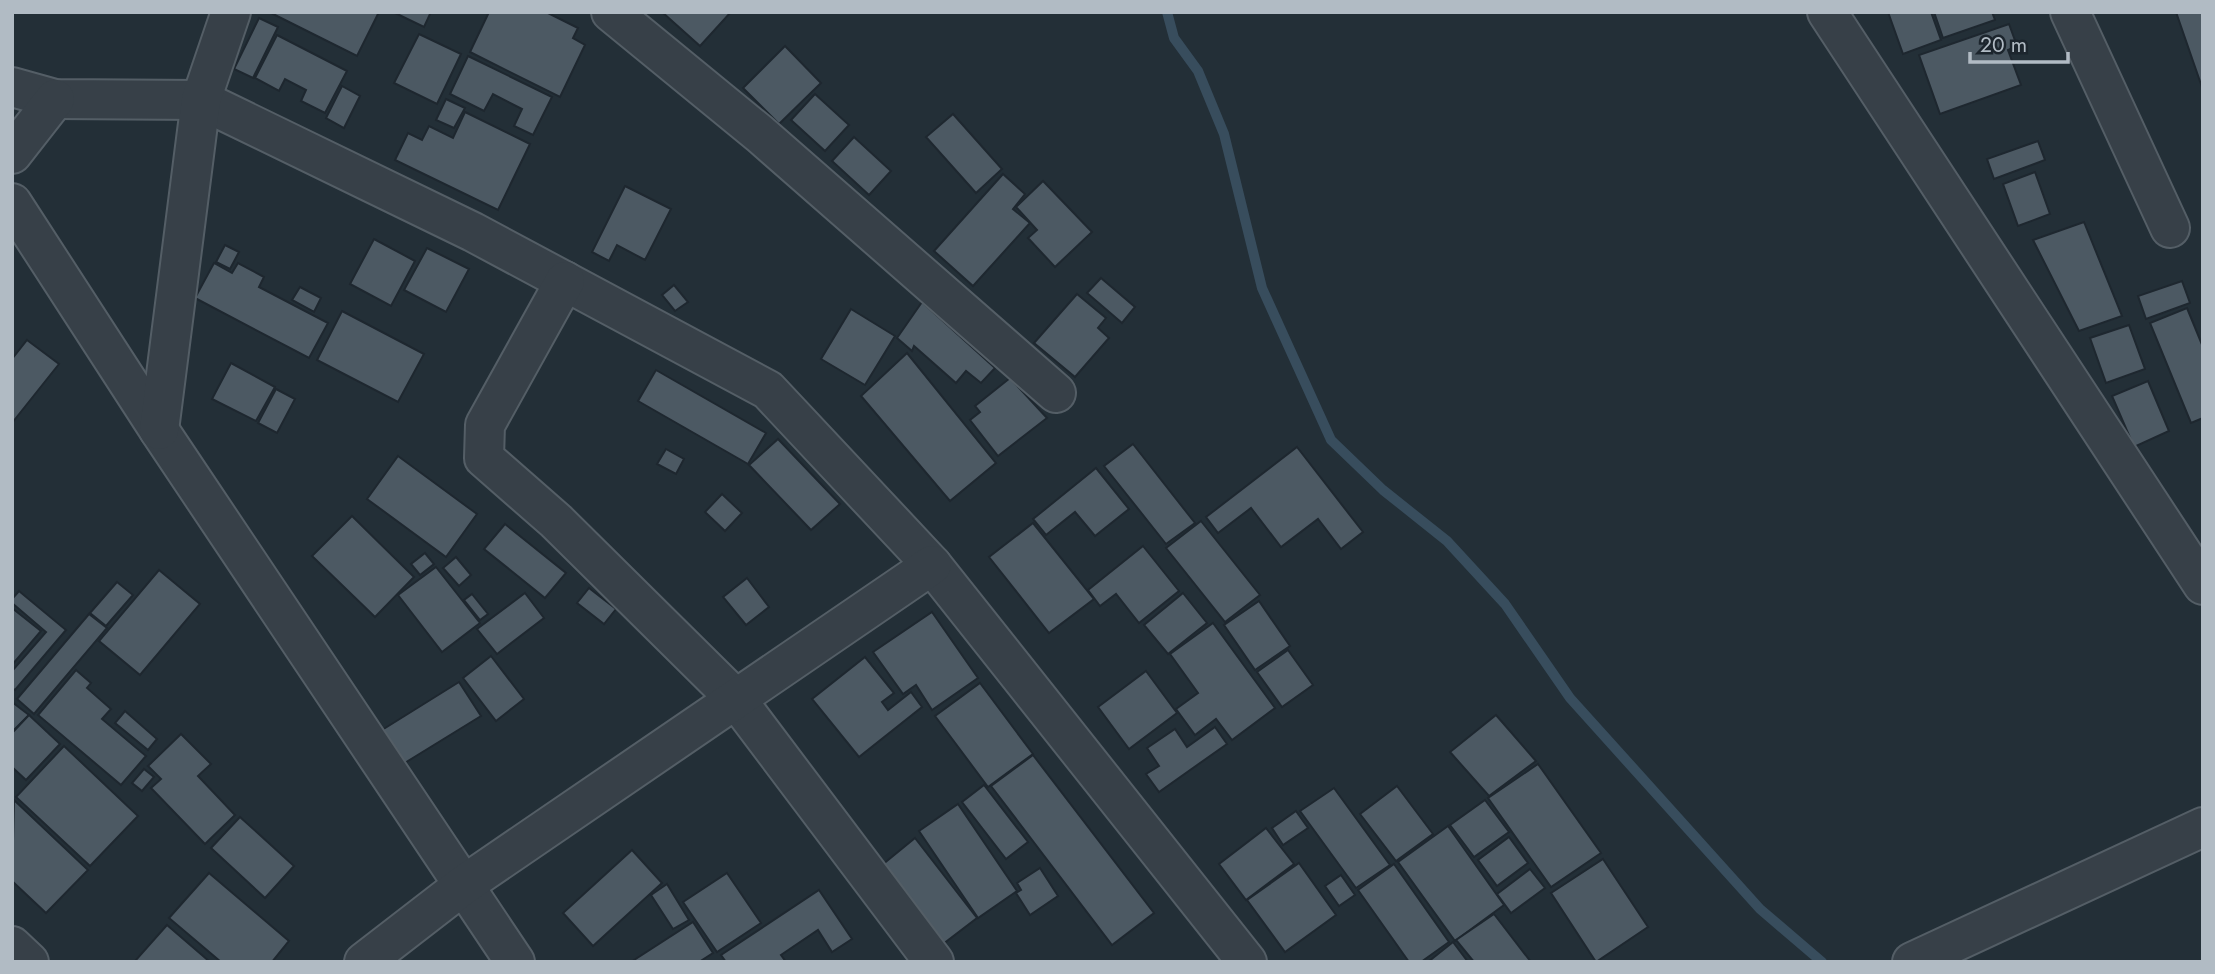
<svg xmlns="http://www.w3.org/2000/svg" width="2215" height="974" font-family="Jost,sans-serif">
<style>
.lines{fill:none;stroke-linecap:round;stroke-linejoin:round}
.stream{stroke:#384d5d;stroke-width:10}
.building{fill:#4c5963;stroke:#1e272f;stroke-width:2}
.minor-casing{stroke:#545e66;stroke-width:42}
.minor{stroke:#374048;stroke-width:38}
</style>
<rect width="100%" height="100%" fill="#232f37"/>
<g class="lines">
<polyline class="stream" points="1167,12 1174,38 1198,71 1224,134 1262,288 1331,440 1383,490 1447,541 1505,604 1570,698 1760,909 1822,962"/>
</g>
<g class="building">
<polygon points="269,12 379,12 357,56"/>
<polygon points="393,12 431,12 424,27"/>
<polygon points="489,12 546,12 578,28 573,38 585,45 560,97 470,52"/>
<polygon points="662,12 731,12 700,46"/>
<polygon points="1888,12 1931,12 1941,40 1903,54"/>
<polygon points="1934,12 1992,12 1995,20 1943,38"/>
<polygon points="2176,12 2203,12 2203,90"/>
<polygon points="259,18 278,27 253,78 234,69"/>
<polygon points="2009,24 2017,46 2008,50 2021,85 1940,114 1919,55"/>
<polygon points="419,34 461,54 437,104 394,83"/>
<polygon points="277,35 347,71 325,113 301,101 306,90 285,79 279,91 255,78"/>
<polygon points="785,46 821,83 779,124 743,88"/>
<polygon points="468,56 552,97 533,135 514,126 522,109 493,94 484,111 450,94"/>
<polygon points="342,86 360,96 344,128 326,118"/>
<polygon points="815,94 849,125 825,151 791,120"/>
<polygon points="446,99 465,108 454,128 436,120"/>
<polygon points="465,112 530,144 498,210 395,160 408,133 422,140 429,126 453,138"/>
<polygon points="953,114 1002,169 976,193 926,137"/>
<polygon points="854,137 891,171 869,195 832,161"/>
<polygon points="2038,141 2045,160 1994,179 1987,159"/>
<polygon points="2035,172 2050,214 2018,226 2003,184"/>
<polygon points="1003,174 1025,194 1013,209 1030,223 973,286 934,251"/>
<polygon points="1043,181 1092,232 1055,267 1028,238 1037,230 1016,207"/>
<polygon points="625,186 671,209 645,260 617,245 609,261 592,252"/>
<polygon points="2084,222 2122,316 2079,331 2033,240"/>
<polygon points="374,239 415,261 391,306 350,284"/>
<polygon points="225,245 239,252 230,269 216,262"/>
<polygon points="427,248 469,269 446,312 404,290"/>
<polygon points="214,263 232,273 238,263 264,277 259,287 328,323 309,358 195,298"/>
<polygon points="1101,278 1135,307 1122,323 1087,293"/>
<polygon points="2182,281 2190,303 2146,319 2138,296"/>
<polygon points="674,285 688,302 675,311 662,295"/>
<polygon points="300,287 321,298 314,312 292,300"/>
<polygon points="1077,294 1106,318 1098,328 1109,338 1075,377 1034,343"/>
<polygon points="922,302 995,368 981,383 966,371 956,383 914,346 912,351 897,338"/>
<polygon points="2187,308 2203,347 2203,418 2191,423 2150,323"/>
<polygon points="851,309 895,336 865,385 821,359"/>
<polygon points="342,311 424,354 398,402 317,360"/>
<polygon points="2129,325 2145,369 2106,383 2090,338"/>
<polygon points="27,340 59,364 12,423 12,359"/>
<polygon points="907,353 996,463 950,501 861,396"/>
<polygon points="231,363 275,387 256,421 212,399"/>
<polygon points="656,370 766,433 748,464 638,401"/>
<polygon points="1010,378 1047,418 998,456 970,420 980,412 975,406"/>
<polygon points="2148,381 2169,431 2134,447 2112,396"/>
<polygon points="276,389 295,399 277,433 258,423"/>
<polygon points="778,439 840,504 811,530 749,465"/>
<polygon points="1133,444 1195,523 1166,544 1104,466"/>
<polygon points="1297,447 1363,532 1341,549 1318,519 1281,547 1251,508 1218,533 1206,517"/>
<polygon points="666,449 684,459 676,474 657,464"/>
<polygon points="398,456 477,514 446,557 367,499"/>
<polygon points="1096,468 1129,509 1095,536 1075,512 1046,535 1033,519"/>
<polygon points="722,494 742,513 725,531 705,512"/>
<polygon points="352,516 414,577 375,617 312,556"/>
<polygon points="1201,521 1260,595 1225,622 1166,548"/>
<polygon points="1033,523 1094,599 1049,633 989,557"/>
<polygon points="505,524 566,573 545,598 484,549"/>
<polygon points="1143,546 1179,591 1139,623 1116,594 1100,606 1088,590"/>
<polygon points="425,553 434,564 420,575 411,564"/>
<polygon points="456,557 471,575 459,586 443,568"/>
<polygon points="436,567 480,623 442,652 398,595"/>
<polygon points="159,570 200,604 140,675 99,641"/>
<polygon points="747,578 769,607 746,625 723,597"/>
<polygon points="117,582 133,595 106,626 90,613"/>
<polygon points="589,588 616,609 604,624 577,603"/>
<polygon points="19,591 66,630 15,690 12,688 12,671 46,632 12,603 12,599"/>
<polygon points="525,593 544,618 497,654 477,629"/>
<polygon points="1183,593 1207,623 1168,654 1144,625"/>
<polygon points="472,594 488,614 480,620 464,600"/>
<polygon points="1259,601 1290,646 1255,670 1224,625"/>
<polygon points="12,608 41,631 12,665"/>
<polygon points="932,612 978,678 932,710 916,685 903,694 873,652"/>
<polygon points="89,614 107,628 34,714 17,699"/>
<polygon points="1213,623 1275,708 1232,740 1216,719 1195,735 1176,709 1198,693 1170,654"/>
<polygon points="1288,650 1313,685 1282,707 1257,672"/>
<polygon points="491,656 524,699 496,721 463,678"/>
<polygon points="865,657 894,693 882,702 888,710 911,692 922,707 859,757 812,699"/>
<polygon points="76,670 91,683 87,688 111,709 102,719 146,756 121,785 38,715"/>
<polygon points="1146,671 1177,713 1129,749 1098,707"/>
<polygon points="459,682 481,716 403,764 382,730"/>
<polygon points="980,683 1033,754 988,787 935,716"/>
<polygon points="12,702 29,715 12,732"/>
<polygon points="125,711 157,739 148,750 115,723"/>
<polygon points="29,715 60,744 26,780 12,767 12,733"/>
<polygon points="1496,715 1536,761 1489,796 1450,752"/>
<polygon points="1215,727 1227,744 1159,792 1146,774 1159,766 1147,748 1175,729 1187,747"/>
<polygon points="181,734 211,764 198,776 235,815 205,844 151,788 161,779 148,766"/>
<polygon points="64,746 138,816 90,866 16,797"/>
<polygon points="1033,755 1154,913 1112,945 991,786"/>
<polygon points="1538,764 1601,853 1551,887 1488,798"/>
<polygon points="144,769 154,777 142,791 132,783"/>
<polygon points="984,785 1028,842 1006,859 962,802"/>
<polygon points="1397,786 1433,834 1396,861 1360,814"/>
<polygon points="1334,788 1390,865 1356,888 1300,811"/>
<polygon points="14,800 88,870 46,913 12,881"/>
<polygon points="1485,800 1509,832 1474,857 1450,825"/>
<polygon points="958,804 1017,891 978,918 919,831"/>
<polygon points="1296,811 1308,828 1283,845 1272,828"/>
<polygon points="240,817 294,866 265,898 211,848"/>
<polygon points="1448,826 1504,905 1455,941 1398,862"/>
<polygon points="1266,828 1294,864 1246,900 1219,864"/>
<polygon points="1509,837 1528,863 1497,886 1478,860"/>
<polygon points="915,838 977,918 943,944 882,865"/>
<polygon points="632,850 662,883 593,946 563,913"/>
<polygon points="1603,859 1648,927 1596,962 1551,893"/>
<polygon points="1299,863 1336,915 1285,952 1247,900"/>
<polygon points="1394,864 1449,942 1421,962 1409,962 1358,890"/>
<polygon points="1040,868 1058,896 1030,915 1016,893 1021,890 1017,883"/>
<polygon points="1530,869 1545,888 1511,913 1497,894"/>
<polygon points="209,873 289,941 272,962 221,962 169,918"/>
<polygon points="727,873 761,923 717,952 683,902"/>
<polygon points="1341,875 1355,895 1339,906 1325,886"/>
<polygon points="667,884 689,920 673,929 651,895"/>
<polygon points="819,890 852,939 832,952 818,930 781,955 786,962 726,962 721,955"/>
<polygon points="1494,914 1531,962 1474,962 1456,940"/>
<polygon points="693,922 713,953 699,962 631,962"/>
<polygon points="167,925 210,962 135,961"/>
<polygon points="1453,942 1468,962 1428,962"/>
</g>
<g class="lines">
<g class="minor-casing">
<g id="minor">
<polyline points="611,12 760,134 1056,393"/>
<polyline points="1827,12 2203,585"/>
<polyline points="2070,12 2170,228"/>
<polyline points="12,87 55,99 201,100 473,232 768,390 932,565 1247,962"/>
<polyline points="12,154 55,99"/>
<polyline points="12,203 159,430 515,962"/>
<polyline points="565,281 485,425 484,458 556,521 736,699 934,962"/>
<polyline points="159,430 201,100 231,12"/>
<polyline points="12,946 29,962"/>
<polyline points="364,962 465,884 932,565"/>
<polyline points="1912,962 2203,827"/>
</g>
</g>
<use href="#minor" class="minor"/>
</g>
<rect width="2215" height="974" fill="none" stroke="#b1bbc4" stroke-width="28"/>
<path d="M1970 52v10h98v-10" fill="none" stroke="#b1bbc4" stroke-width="3.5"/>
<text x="1980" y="52" font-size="21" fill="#b1bbc4" stroke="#1c252d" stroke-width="5" paint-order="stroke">20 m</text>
</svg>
